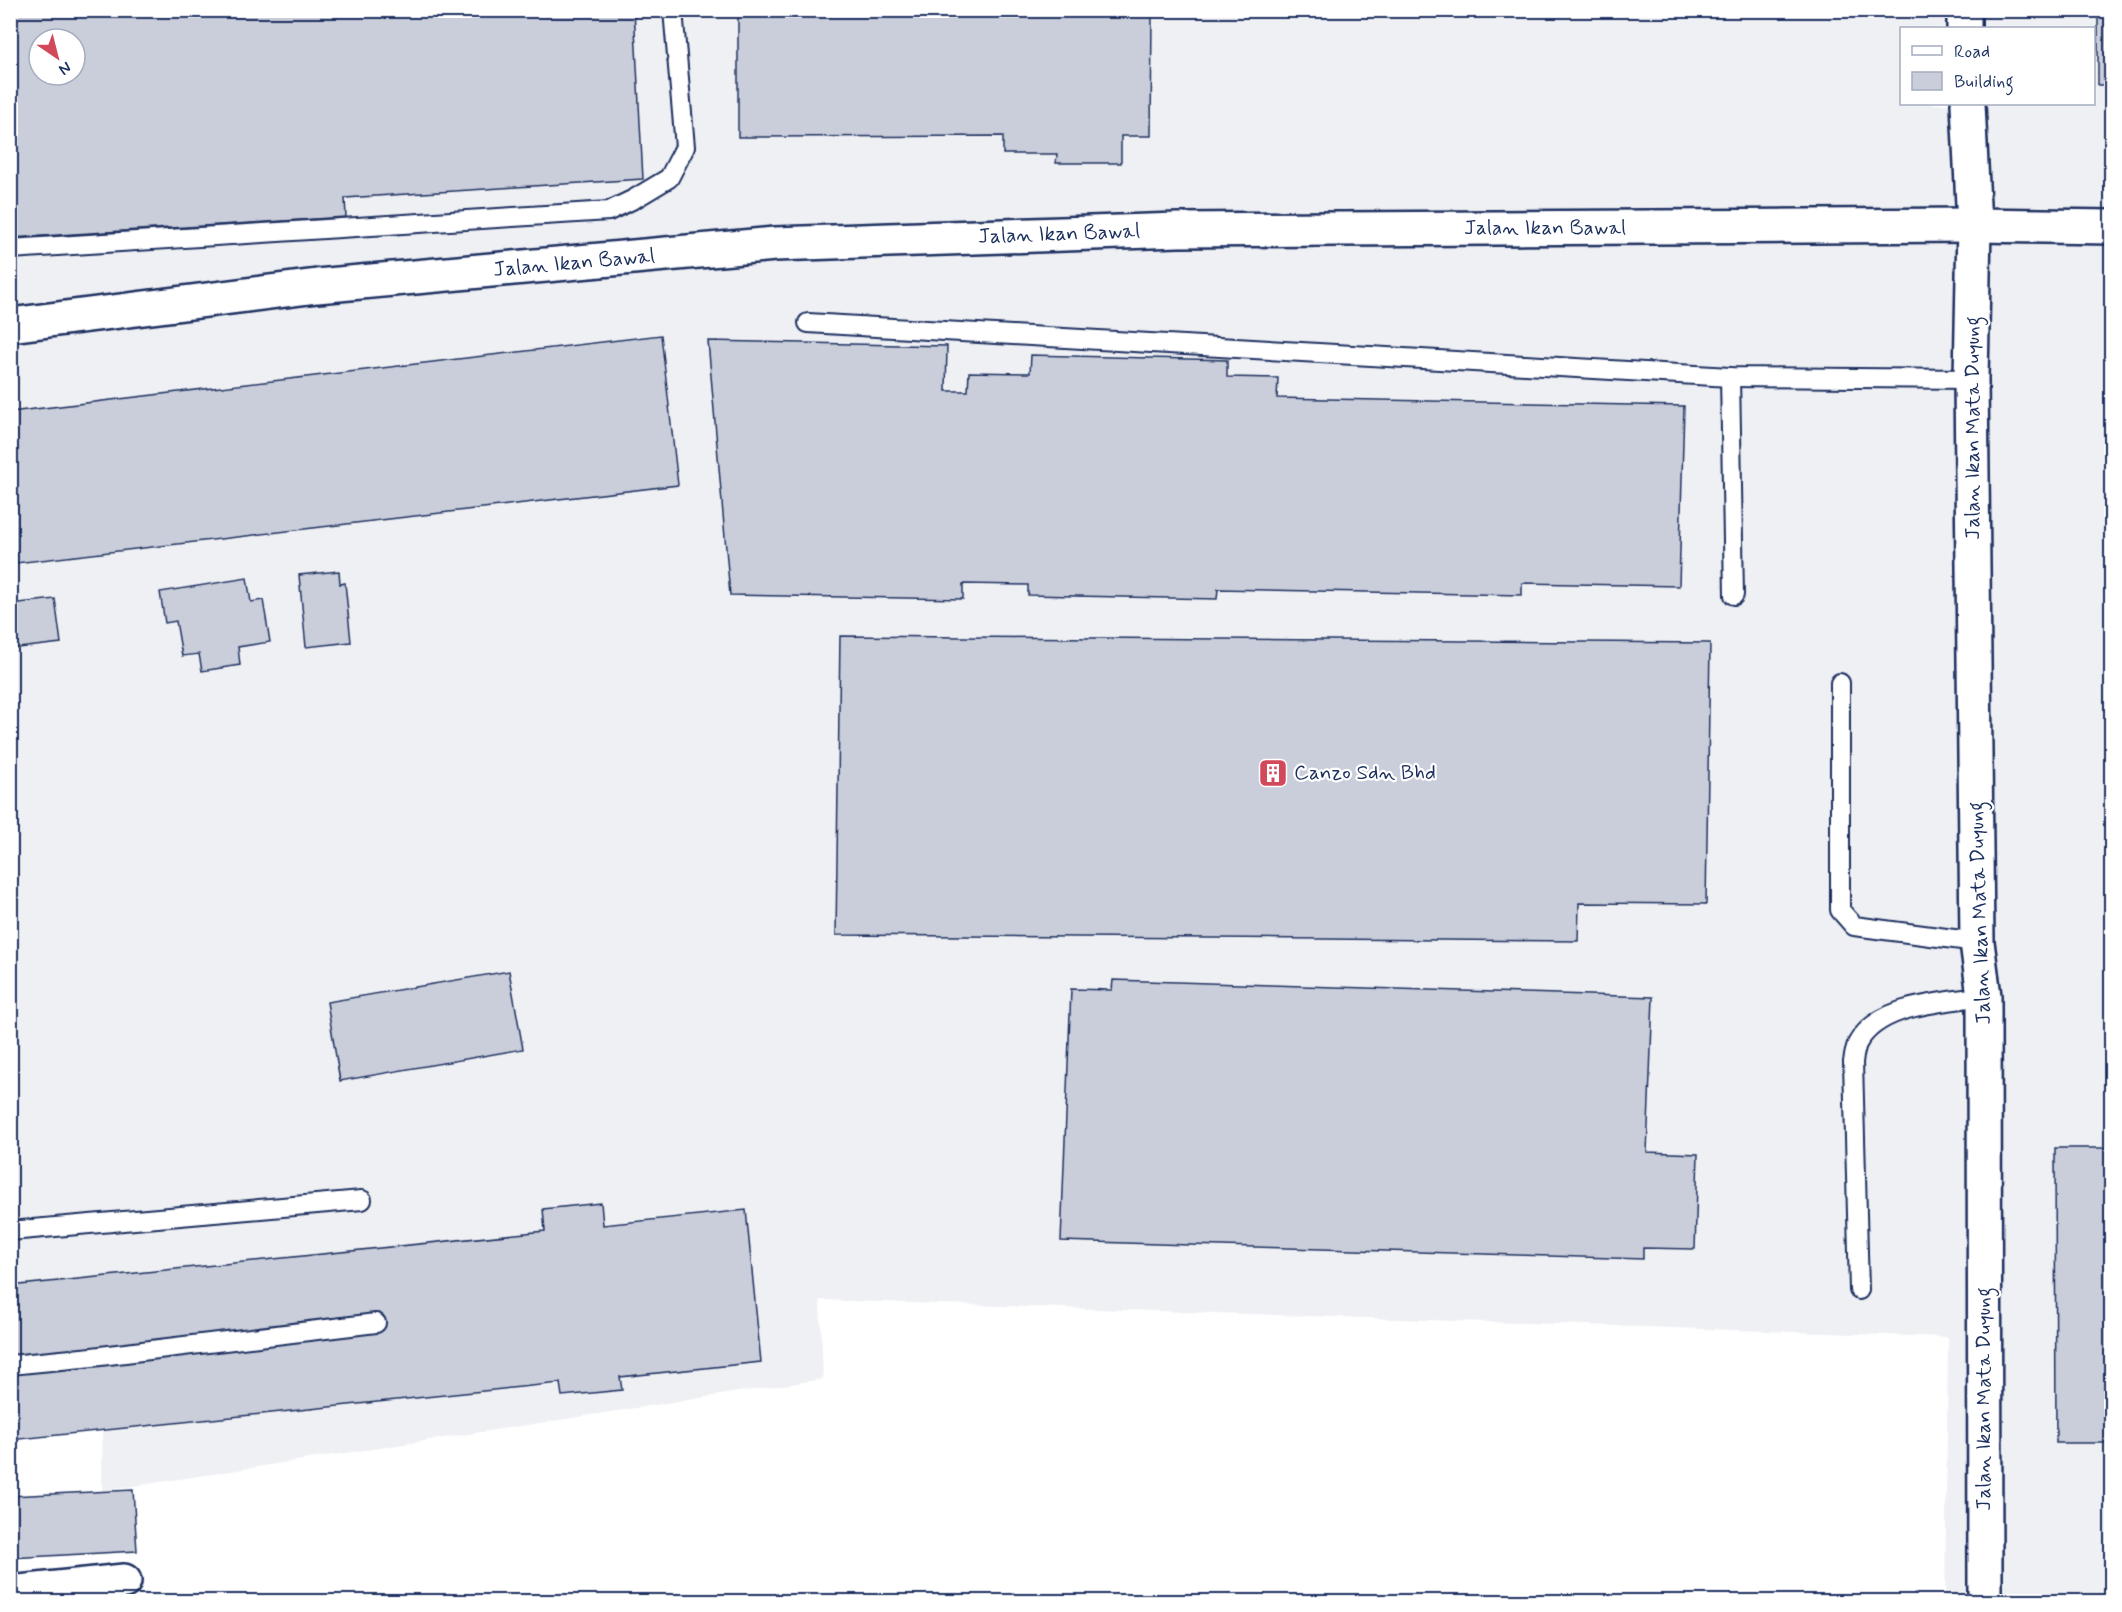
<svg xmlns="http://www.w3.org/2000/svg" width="2122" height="1612" font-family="Mynerve,sans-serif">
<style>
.built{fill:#eff0f4;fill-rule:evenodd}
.building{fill:#caceda;stroke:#1b2f5e;stroke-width:1.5;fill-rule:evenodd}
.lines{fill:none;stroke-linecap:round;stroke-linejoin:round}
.lane-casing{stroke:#1b2f5e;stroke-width:22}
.street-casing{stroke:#1b2f5e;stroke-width:38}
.lane{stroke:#fff;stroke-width:18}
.street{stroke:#fff;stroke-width:33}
.labels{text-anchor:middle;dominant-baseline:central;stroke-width:4.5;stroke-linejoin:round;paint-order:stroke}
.street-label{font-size:21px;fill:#1b2f5e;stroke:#fff}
.poi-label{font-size:21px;fill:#1b2f5e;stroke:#fff;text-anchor:start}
</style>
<rect width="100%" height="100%" fill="#fff"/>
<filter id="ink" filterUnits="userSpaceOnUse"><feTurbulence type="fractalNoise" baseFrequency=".0167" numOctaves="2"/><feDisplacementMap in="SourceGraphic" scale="12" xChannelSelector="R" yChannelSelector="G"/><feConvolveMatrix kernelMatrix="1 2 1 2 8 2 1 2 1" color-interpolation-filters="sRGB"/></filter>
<g filter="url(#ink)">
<path class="built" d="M10 11H2111V1601H1945L1948 1337 820 1300 823 1379 102 1491 103 1375 11 1367ZM1902 28H2094V104H1902ZM39 39H75V75H39Z"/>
<g class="building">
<path d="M10 10H634L643 179 345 198 346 217 10 238ZM39 39H75V75H39Z"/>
<polygon points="821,10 884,10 884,13 1015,12 1015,10 1152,12 1151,136 1121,136 1121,163 1056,163 1057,154 1003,154 1003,136 738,137 738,13 821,13"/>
<rect x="2098" y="10" width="14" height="75"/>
<polygon points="661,335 678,485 16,563 10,516 10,412"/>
<polygon points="708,341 947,346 946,391 968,391 969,372 1030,373 1031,355 1227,360 1227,377 1278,378 1277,398 1684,406 1679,586 1522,583 1522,595 1218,589 1217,599 1028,595 1028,585 963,584 963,599 730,595"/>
<polygon points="339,571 340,584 345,583 351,642 306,647 299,575"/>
<polygon points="247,578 251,602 263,600 270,642 238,647 240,665 202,671 199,654 182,656 176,621 165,623 160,592"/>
<polygon points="55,599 61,643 10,649 10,604"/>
<polygon points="840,636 1710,643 1706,904 1579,903 1578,941 836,935"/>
<polygon points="509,971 523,1049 340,1081 327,1002"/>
<polygon points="1113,980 1653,997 1647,1152 1698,1154 1695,1249 1643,1248 1643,1259 1061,1241 1071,989 1112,990"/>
<polygon points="2055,1148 2112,1148 2112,1443 2056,1443"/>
<polygon points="601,1203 603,1225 746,1210 761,1362 620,1377 622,1390 562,1396 560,1383 10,1440 10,1286 545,1231 543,1209"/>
<polygon points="133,1490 137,1551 10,1558 10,1496"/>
</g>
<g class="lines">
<g class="lane-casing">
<g id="lane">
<polyline points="10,249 609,211 634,199 669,178 685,147 673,10"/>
<polyline points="808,323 1730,377 1971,379"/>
<polyline points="1730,377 1734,595"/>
<polyline points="1840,683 1840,910 1854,926 1977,942"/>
<polyline points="10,1231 362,1200"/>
<path d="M1859 1290 1853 1062C1854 1056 1855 1049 1857 1044 1879 1003 1943 1003 1984 996"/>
<polyline points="10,1365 92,1357 376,1323"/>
</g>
</g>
<g class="street-casing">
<g id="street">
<polyline points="1964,10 1964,28"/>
<polyline points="1968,104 1974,225 1971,379 1977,942 1984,996 1985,1602"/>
<polyline points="10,325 317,286 775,244 1178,230 1974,225 2112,227"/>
<polyline points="10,1593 124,1581"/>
</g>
</g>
<use href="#lane" class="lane"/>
<use href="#street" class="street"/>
</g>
</g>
<defs>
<g id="building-square" transform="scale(1.5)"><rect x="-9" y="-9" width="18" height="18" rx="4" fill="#d1495b" stroke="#fff"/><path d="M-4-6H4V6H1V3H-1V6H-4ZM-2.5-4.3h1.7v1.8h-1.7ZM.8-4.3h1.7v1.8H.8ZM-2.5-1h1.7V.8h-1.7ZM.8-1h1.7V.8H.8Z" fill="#fff"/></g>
</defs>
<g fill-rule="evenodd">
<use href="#building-square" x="1273" y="773"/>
</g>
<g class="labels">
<g class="street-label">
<text x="1545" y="228">Jalan Ikan Bawal</text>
<text transform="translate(1059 234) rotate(-2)">Jalan Ikan Bawal</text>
<text transform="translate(574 263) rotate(-5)">Jalan Ikan Bawal</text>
<text transform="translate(1973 428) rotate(-90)">Jalan Ikan Mata Duyung</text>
<text transform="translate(1980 913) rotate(-92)">Jalan Ikan Mata Duyung</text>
<text transform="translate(1984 1399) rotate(-90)">Jalan Ikan Mata Duyung</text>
</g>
<g class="poi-label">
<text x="1294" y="773">Canzo Sdn Bhd</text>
</g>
</g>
<rect width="2122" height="1612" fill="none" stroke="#fff" stroke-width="36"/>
<rect x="18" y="18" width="2086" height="1576" fill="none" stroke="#1b2f5e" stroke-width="2" filter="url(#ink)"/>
<rect x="1900" y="27" width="195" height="78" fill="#ffffff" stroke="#a4acbf" stroke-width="1.5"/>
<rect x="1912" y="46" width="30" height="9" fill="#ffffff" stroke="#a4acbf" stroke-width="1.5"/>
<text x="1954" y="57" font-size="18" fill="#1b2f5e">Road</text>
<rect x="1912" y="72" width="30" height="18" fill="#caceda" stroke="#a4acbf" stroke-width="1.5"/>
<text x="1954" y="87" font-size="18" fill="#1b2f5e">Building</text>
<g transform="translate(57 57) rotate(145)"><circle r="28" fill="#ffffff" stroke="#a4acbf" stroke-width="1.5"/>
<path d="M0-4.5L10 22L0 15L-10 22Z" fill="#d1495b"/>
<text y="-9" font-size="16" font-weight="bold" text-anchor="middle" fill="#1b2f5e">N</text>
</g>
</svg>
